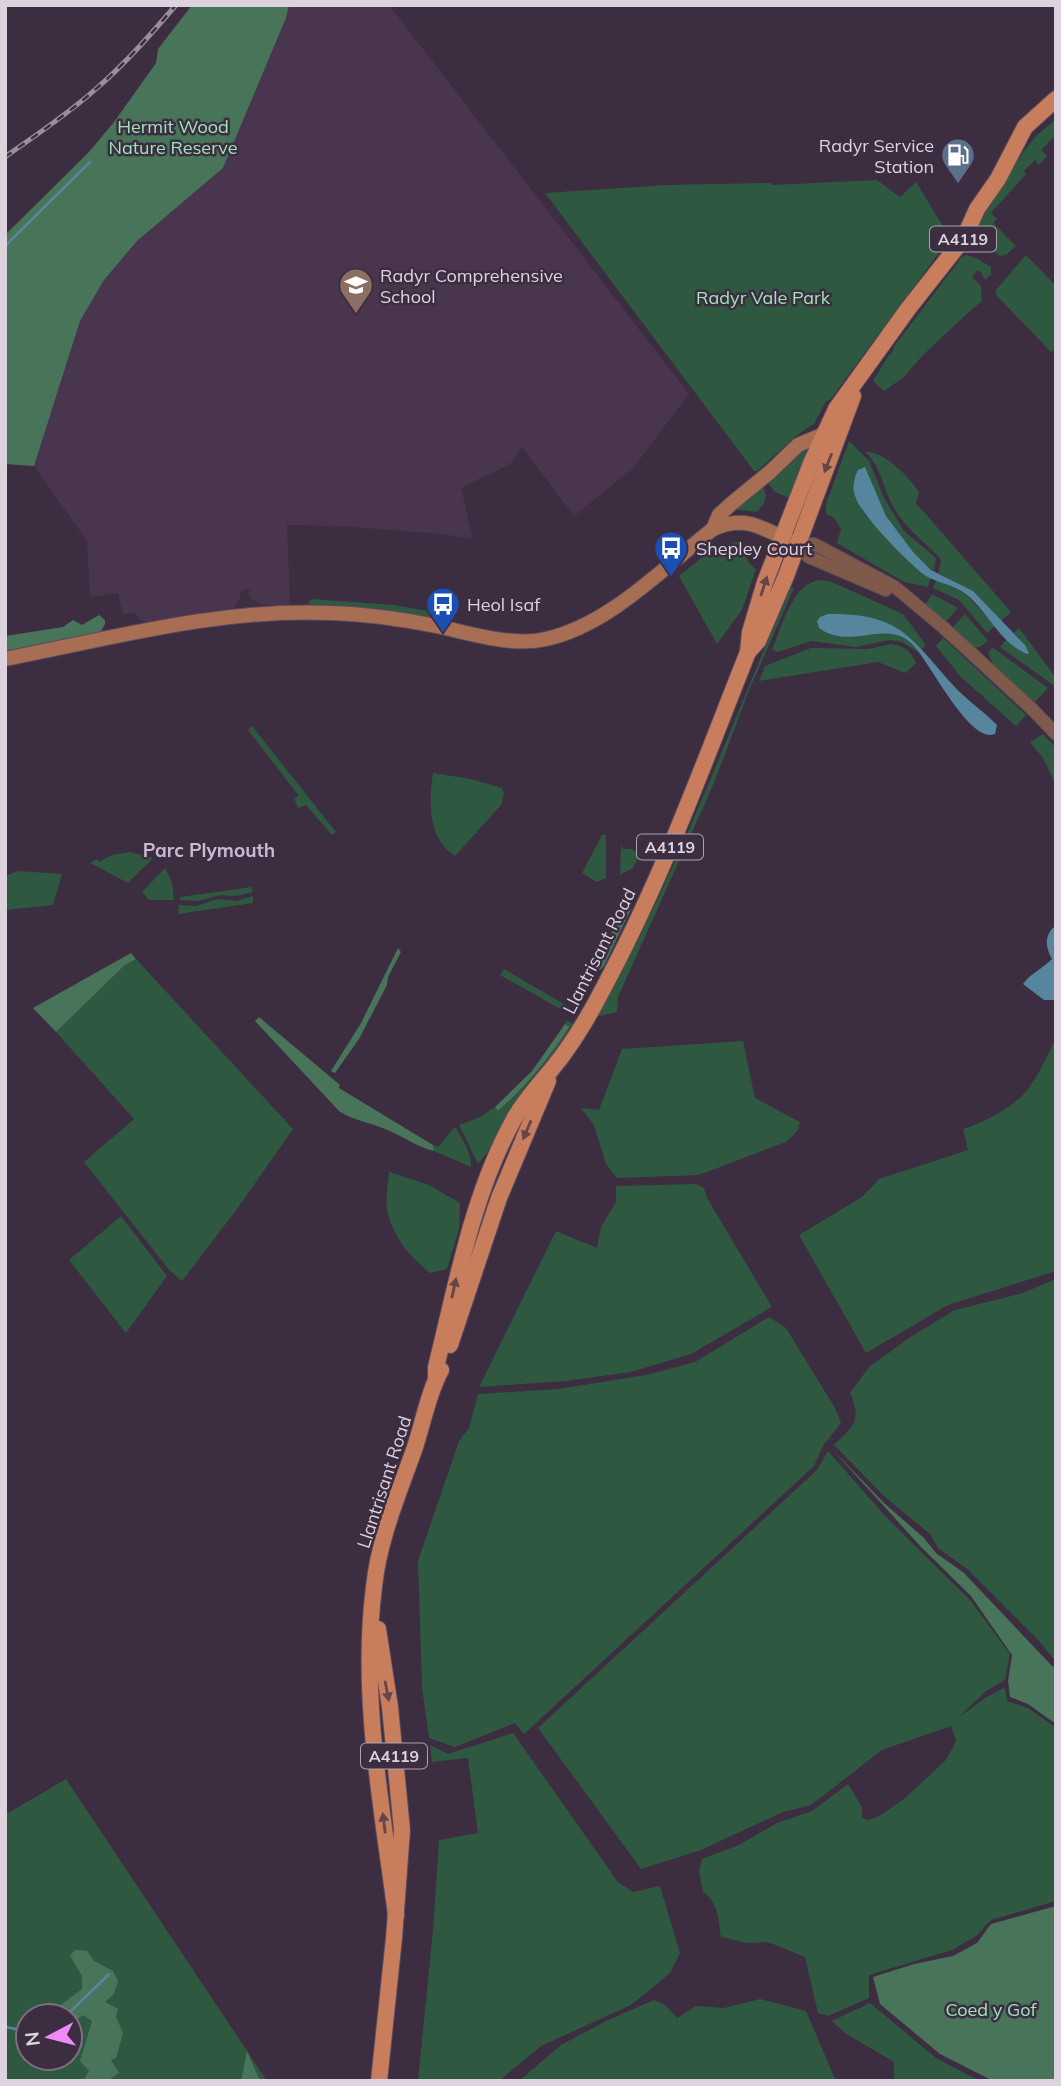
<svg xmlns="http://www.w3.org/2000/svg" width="1061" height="2086" font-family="Mulish,sans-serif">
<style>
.built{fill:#49364e}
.green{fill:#2f5841;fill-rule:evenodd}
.forest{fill:#48745a}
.water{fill:#55869d}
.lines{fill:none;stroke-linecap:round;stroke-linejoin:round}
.stream{stroke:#55869d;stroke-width:2.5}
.tertiary-casing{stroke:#594b5d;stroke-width:14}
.secondary-casing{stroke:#594b5d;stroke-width:16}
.primary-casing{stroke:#594b5d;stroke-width:18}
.tertiary{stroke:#7f5949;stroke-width:12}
.secondary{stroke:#a86e54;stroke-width:14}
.primary{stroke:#c87d5c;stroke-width:16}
.rail-casing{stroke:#9a8e9d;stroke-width:5}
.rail{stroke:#3c2d40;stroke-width:2.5;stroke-dasharray:8;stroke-linecap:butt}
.oneway{fill:#664548}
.labels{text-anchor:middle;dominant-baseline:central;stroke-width:5;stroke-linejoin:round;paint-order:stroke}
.shield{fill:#3c2d40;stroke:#ada1af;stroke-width:2}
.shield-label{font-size:16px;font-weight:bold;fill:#ddd3df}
.park-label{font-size:18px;fill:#9de4ba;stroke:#3c2d40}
.poi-label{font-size:18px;fill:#ddd3df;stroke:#3c2d40;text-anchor:start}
.street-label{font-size:18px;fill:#ddd3df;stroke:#3c2d40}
.neighbourhood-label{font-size:19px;font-weight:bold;fill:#ccb9d1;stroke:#3c2d40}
</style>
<rect width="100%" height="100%" fill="#3c2d40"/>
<polygon class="built" points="289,5 389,5 689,394 633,468 574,516 522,447 510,464 461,488 473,539 443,534 340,526 287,525 290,605 261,605 250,598 249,589 241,590 239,601 234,608 145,622 139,619 135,612 123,615 118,593 90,597 87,541 34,466 80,321 104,280 137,241 223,168 286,18"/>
<g class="green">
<path d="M1056 119V135L1041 150 1047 156 1039 165 1035 160 1024 171 1026 174 991 213 997 219 993 223 1016 246 1006 255 1000 256C987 246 978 239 980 221L1024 151 1037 135Z"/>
<polygon points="877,180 900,197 916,182 949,236 947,242 830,400 826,401 814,424 797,435 757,471 754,471 545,193 666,185 770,183 772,185"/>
<polygon points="966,255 976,258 991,267 991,274 985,280 981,272 977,271 972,277 981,286 982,301 971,310 922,356 904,377 884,391 873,381 889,355 892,353 895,345 961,258"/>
<polygon points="1026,255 1056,286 1056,349 1051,352 996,295 996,290"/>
<path d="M849 441 869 461 884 498 904 531 936 558 934 571C904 553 878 506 868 473L854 477 855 498 866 516 926 576 931 577 928 587 904 582 837 543 841 529 834 518 826 514V504Z"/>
<polygon points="807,448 808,451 792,499 775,492 767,482 801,450"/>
<path d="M865 452C884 450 909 477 919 492L916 503 1011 612 1001 621 973 591 938 573 941 562 940 558C924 541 907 530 895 510 884 492 881 465 865 452Z"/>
<path d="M762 486C769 498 765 502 757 512L732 509Z"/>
<path d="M736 542 747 545C744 555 747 563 756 569L742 610 717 644 679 576 709 552Z"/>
<path d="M820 580 832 582 903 614 926 645 918 652 902 642 890 640 856 647 811 641 778 652 772 650C782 627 792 583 820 580Z"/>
<polygon points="936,580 965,593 995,626 987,633 959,600 933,588"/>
<path d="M791 587 794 588 748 693 714 783 618 997 617 1012 599 1016 598 1015C676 879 728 730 791 587Z"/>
<polygon points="932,594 958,608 946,622 925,605"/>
<polygon points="312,599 393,605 429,611 432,616 428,618 361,608 310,605 308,602"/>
<polygon points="965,614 988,641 980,647 974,648 952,628"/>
<polygon points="1019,628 1056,678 1056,687 1000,647 1007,639 1020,651 1027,654 1025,645 1014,633"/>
<polygon points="943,638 1026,715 1016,726 961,677 936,646"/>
<path d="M892 644C905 646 910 651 916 663L905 673 878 662 759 681 765 666 811 648 868 649Z"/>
<polygon points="992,647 1048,688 1034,703 996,670 988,653"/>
<polygon points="252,726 336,832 332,835 306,805 298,808 294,798 299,796 248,730"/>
<polygon points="1043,734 1056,748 1056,785 1043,758 1030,742"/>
<path d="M433 773 471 779 502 788 504 794 501 805 455 856C427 839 429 800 433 773Z"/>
<polygon points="602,835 606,835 606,878 597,882 582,873"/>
<polygon points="621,845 623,849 631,849 640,854 633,868 620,875"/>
<polygon points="130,852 153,858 128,883 90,863 97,859 99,862 112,855"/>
<polygon points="165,868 172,882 174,900 149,900 142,892"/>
<polygon points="19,871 62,874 53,905 5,910 5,876"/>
<polygon points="252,887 253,892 236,896 220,895 199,901 180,900 180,897"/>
<polygon points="253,896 253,903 178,914 179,905 196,906 218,899 236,901"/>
<polygon points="136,959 293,1129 237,1209 182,1281 170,1271 84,1162 134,1119 56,1032 125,965"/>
<polygon points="504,969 567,1006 564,1011 500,975"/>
<path d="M567 1020 573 1024 550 1060 517 1098 486 1154 478 1164 459 1125 480 1117 495 1107 499 1110C527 1086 549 1059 568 1027L565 1024Z"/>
<path d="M1056 1038V1271L948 1305 866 1353 799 1235 862 1197 879 1179 968 1150 963 1129C983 1123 1007 1110 1022 1096 1035 1083 1048 1055 1056 1038Z"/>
<polygon points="743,1041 755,1098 800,1122 798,1130 786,1142 699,1175 617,1178 606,1164 594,1125 581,1108 599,1110 622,1049"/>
<path d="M455 1127C462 1139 472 1153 471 1167L434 1151 433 1145 438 1147Z"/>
<path d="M389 1172 429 1185 460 1203 459 1229 447 1269 430 1273C409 1256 394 1238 387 1211 385 1199 388 1184 389 1172Z"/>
<polygon points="696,1184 704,1188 707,1198 772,1307 691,1354 631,1372 566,1381 479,1387 556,1231 597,1248 601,1227 616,1202 616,1186"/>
<polygon points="121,1216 167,1276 126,1333 69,1260"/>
<path d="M1056 1279V1662L1039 1641 967 1569 938 1548 930 1534 885 1497 834 1445C854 1426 862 1420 850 1393L869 1367 912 1336 955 1310 1023 1293Z"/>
<polygon points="769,1317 786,1328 835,1408 841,1423 823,1446 814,1466 524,1734 515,1723 455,1747 429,1738 422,1687 418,1561 459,1441 469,1428 478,1394 558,1389 646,1375 695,1362"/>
<path d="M828 1451 886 1517 970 1600 1010 1654 1005 1680 986 1691 958 1718 985 1698 1005 1687 1007 1701 1028 1708 1056 1728V1901L991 1920 976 1936 952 1950 869 1975V1998L828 2016 818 2013 805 1957 768 1942 747 1943 721 1937C718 1919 719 1903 703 1892L699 1871 702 1859 739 1845 777 1823 812 1811 848 1784 862 1807V1818L869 1820 881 1815 905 1798 946 1760 956 1741 951 1726 882 1750 811 1805 783 1812 701 1850 641 1869 538 1728 817 1470Z"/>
<polygon points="513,1733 618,1882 633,1892 660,1886 680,1953 670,1973 631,2005 541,2046 499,2081 418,2081 433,1930 439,1840 478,1833 468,1758 432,1762 430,1745 448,1754"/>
<path d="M66 1779 267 2081H5V1815ZM28 2016H70V2058H28Z"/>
<polygon points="760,1999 806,2011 836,2081 519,2081 561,2045 606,2021 654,2000 664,2004 677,2018 696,2006 724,2008"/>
<polygon points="870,2003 936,2058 980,2081 894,2081 894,2062 845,2033 832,2021"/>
</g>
<g class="forest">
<polygon points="192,5 289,5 286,18 223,168 137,241 104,280 80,321 34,466 5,464 5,235 89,152 114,122 156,63 158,49"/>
<polygon points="99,615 105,620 105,624 100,633 5,651 5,636 63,627 73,620 82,625"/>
<polygon points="628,905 631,909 604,966 600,970 594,969 624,907"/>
<polygon points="398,948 401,952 388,977 387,985 359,1039 335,1073 331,1071 361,1023"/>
<polygon points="131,953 136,959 125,965 56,1032 33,1008"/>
<path d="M259 1017 340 1085 339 1088 433 1145 434 1151C420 1148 405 1138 392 1132 374 1123 356 1122 339 1111L255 1021Z"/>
<path d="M565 1024 569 1027C549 1058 527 1086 498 1111L495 1107 532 1071Z"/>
<polygon points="830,1447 884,1503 924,1538 936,1553 964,1573 1053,1667 1056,1667 1056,1724 1028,1704 1010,1697 1008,1681 1012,1655 971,1596 922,1548"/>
<polygon points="1056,1906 1056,2081 993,2081 940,2054 880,2004 873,1977 914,1964 953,1956 977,1943 991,1924"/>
<polygon points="75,1950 87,1951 94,1961 113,1971 118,1981 114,1994 105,2002 118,2009 116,2017 123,2033 116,2058 111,2060 119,2073 107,2081 86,2081 85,2078 89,2071 80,2061 92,2021 83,2015 76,2021 70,2034 70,2016 49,2016 51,2012 82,1989 82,1976 70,1956"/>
<polygon points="247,2051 260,2081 241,2081"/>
</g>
<g class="water">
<path d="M865 467 886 516 913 552 931 570 973 591 1025 645 1029 653 1027 654C1001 644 987 611 966 594 954 585 938 583 926 576 911 566 859 513 855 496 852 487 854 477 858 470Z"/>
<path d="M828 614C900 613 910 637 953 685 966 700 984 711 997 725L995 734C969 745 929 659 911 643 885 619 850 651 819 628L817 621 820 617Z"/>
<path d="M1056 925V1000H1044L1023 984C1031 973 1042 969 1052 959 1045 946 1044 935 1056 925Z"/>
</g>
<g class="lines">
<g class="stream">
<polyline points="5,246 90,162"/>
<polyline points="66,2016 109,1974"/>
<polyline points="5,2027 28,2031"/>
</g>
<g class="tertiary-casing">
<g id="tertiary">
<polyline points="797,545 814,544 895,587 944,628 1033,710 1056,734"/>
<polyline points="797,545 809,557 886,590"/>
</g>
</g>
<g class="secondary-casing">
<g id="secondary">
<polyline points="713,529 719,515 731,504 770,472 798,445 824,434"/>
<path d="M5 659C112 638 221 608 330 613 366 614 401 619 436 626 470 633 511 647 546 639 609 625 663 568 713 529 744 515 761 527 790 541"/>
</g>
</g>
<g class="primary-casing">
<g id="primary">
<polyline points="748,652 758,641 786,576 853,396"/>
<polyline points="450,1345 499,1198 548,1081"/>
<path d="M436 1379V1367C457 1283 472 1195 514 1119 528 1094 549 1075 565 1052 586 1023 602 991 618 960 669 860 707 755 748 652L750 632 765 582 812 461 836 409 908 309 964 238 977 209 998 179 1025 127 1056 99"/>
<polyline points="378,1629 390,1707 402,1830 394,1938 379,2081"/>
<path d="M396 1915C382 1807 360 1695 374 1587 379 1539 398 1495 414 1450 423 1424 428 1393 441 1370"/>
</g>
</g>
<use href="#tertiary" class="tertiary"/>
<use href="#secondary" class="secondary"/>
<use href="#primary" class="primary"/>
<g class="rail-casing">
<path id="rail" d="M5 157C36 135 68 114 97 88 126 63 151 34 176 5"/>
</g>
<use href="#rail" class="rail"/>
</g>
<defs><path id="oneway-solid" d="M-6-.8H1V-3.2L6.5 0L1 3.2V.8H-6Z" transform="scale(1.75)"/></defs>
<g class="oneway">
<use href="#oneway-solid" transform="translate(828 463) rotate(111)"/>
<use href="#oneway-solid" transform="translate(764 586) rotate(-72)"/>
<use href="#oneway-solid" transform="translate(527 1130) rotate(113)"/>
<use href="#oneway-solid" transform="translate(454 1288) rotate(-78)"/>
<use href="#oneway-solid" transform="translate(387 1691) rotate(79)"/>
<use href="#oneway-solid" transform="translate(384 1823) rotate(-97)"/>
</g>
<defs>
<g id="fuel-pin" transform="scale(1.75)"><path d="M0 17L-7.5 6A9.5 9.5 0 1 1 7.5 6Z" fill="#5c6f8a" stroke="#3c2d40"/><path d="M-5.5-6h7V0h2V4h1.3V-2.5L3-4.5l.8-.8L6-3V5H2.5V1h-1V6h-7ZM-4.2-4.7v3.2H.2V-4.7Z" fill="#fff"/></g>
<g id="school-pin" transform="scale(1.75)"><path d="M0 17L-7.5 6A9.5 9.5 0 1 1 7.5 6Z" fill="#8d6e63" stroke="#3c2d40"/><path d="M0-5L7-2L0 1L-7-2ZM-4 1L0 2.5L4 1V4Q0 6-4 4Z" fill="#fff"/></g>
<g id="bus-pin" transform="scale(1.75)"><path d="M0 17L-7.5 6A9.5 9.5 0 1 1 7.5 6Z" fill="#1a4fb4" stroke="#3c2d40"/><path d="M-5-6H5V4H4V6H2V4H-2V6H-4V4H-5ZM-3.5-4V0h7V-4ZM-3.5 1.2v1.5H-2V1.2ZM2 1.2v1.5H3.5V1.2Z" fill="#fff"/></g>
</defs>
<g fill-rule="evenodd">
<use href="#fuel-pin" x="958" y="155"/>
<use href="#school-pin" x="356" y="285"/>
<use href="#bus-pin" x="671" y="548"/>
<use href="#bus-pin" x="443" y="604"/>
</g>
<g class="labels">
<g class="shield">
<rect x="930" y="226.5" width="66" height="25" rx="5"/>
<rect x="637" y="834.5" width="66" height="25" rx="5"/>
<rect x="361" y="1743.5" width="66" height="25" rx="5"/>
</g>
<g class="shield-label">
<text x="963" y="239">A4119</text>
<text x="670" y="847">A4119</text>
<text x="394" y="1756">A4119</text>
</g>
<g class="park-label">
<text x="173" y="126">Hermit Wood<tspan x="173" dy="21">Nature Reserve</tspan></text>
<text x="763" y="297">Radyr Vale Park</text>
<text x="991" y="2009">Coed y Gof</text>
</g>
<g class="poi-label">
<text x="934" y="145" text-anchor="end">Radyr Service<tspan x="934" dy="21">Station</tspan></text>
<text x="380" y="275">Radyr Comprehensive<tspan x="380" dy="21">School</tspan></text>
<text x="696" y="548">Shepley Court</text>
<text x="467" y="604">Heol Isaf</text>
</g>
<g class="street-label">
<text transform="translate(599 951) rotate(-63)">Llantrisant Road</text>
<text transform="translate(384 1482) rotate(-72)">Llantrisant Road</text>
</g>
<g class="neighbourhood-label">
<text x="209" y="850">Parc Plymouth</text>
</g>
</g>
<rect width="1061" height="2086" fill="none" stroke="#ddd3df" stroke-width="14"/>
<g transform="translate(49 2037) rotate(263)"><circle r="33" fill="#3c2d40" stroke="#7c6f80" stroke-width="2"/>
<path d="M0-5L12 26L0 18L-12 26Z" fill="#ef8bf7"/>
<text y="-10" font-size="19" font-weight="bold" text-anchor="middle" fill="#ddd3df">N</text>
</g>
</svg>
